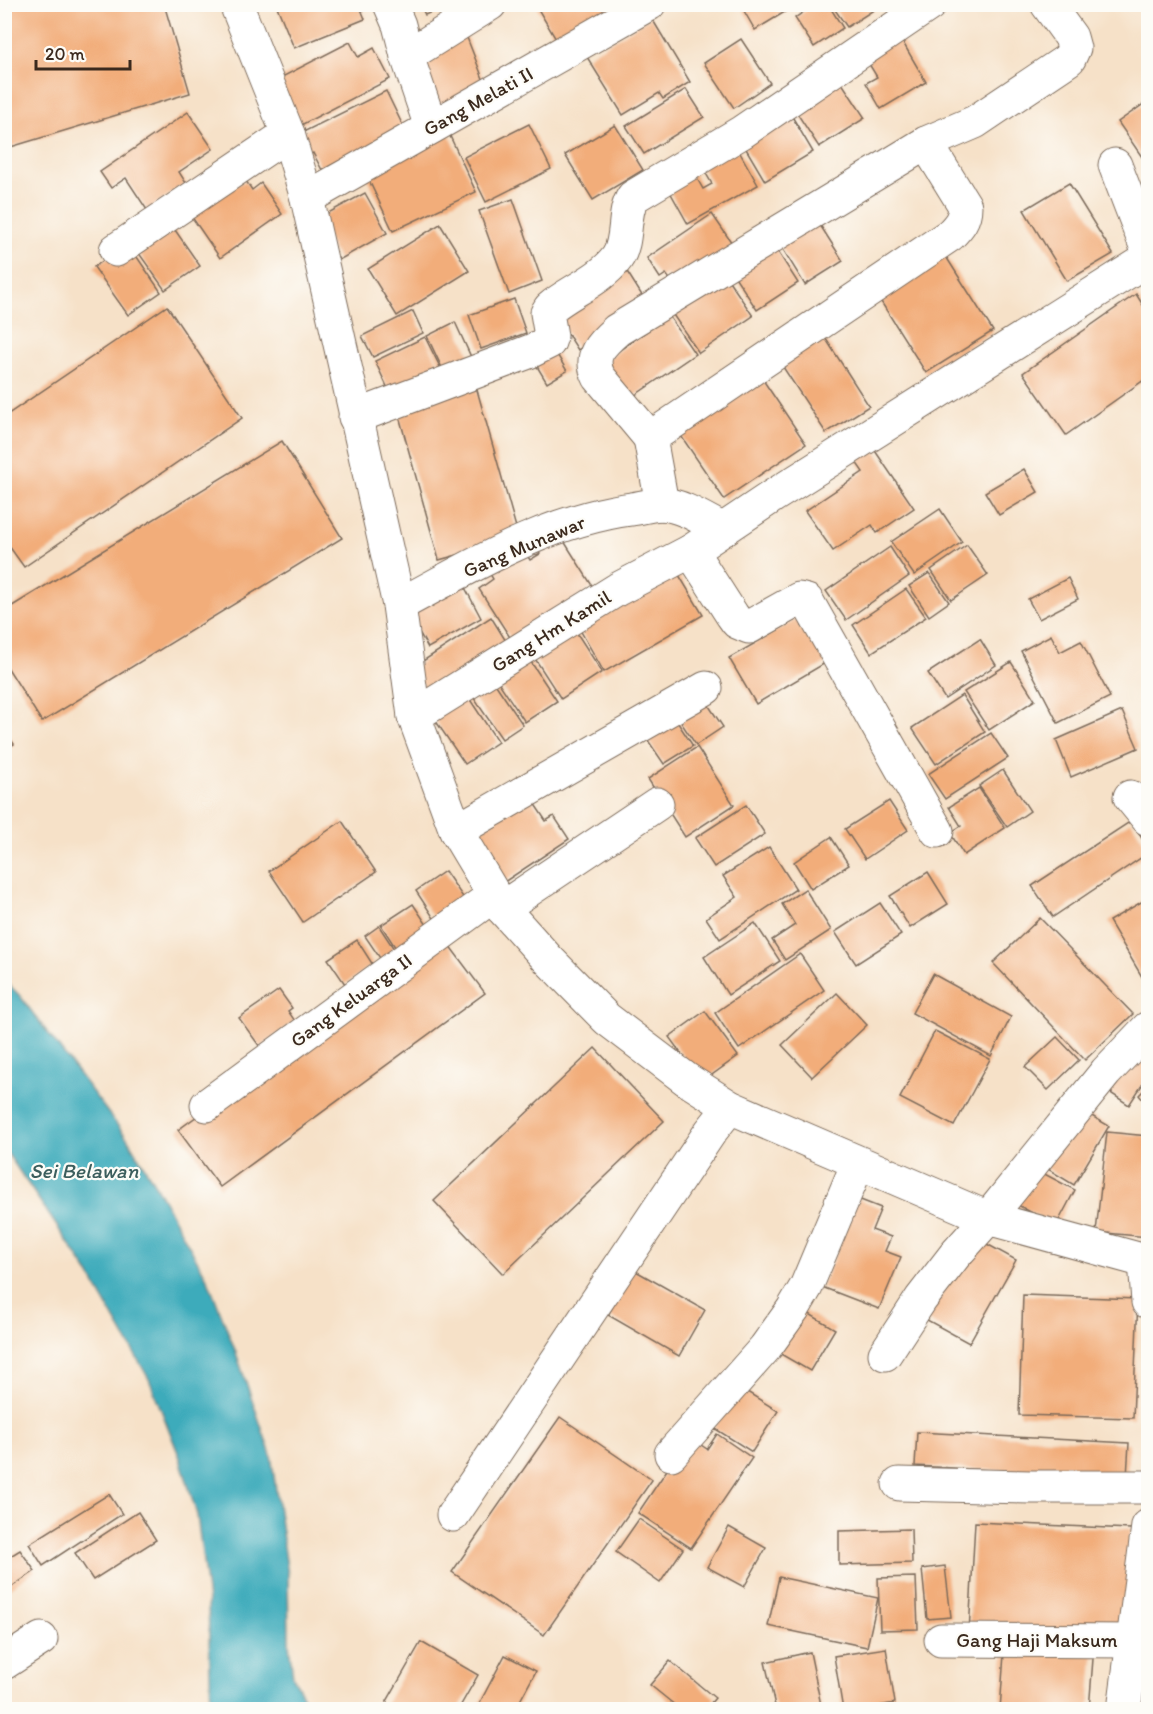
<svg xmlns="http://www.w3.org/2000/svg" width="1153" height="1714" font-family="Itim,sans-serif">
<style>
.water{fill:#3dabbb;stroke:#3c6a6c;stroke-width:1.5}
.building{fill:#f2ad7a}
.lines{fill:none;stroke-linecap:round;stroke-linejoin:round}
.minor-casing{stroke:#7c6a5a;stroke-width:35}
.minor{stroke:#fff;stroke-width:33}
.labels{text-anchor:middle;dominant-baseline:central;stroke-width:4.5;stroke-linejoin:round;paint-order:stroke}
.street-label{font-size:20px;fill:#3b2a1e;stroke:#fdfcf7}
.water-label{font-size:21px;font-style:italic;fill:#3c5e5d;stroke:#fdfcf7}
</style>
<rect width="100%" height="100%" fill="#fdfcf7"/>
<filter id="ink" filterUnits="userSpaceOnUse"><feTurbulence type="fractalNoise" baseFrequency=".0167" numOctaves="2"/><feDisplacementMap in="SourceGraphic" scale="12" xChannelSelector="R" yChannelSelector="G"/><feConvolveMatrix kernelMatrix="1 2 1 2 8 2 1 2 1" color-interpolation-filters="sRGB"/></filter>
<filter id="wash" filterUnits="userSpaceOnUse"><feTurbulence type="fractalNoise" baseFrequency=".008" numOctaves="4" result="noise"/><feDisplacementMap in="SourceGraphic" scale="24" xChannelSelector="R" yChannelSelector="G"/><feGaussianBlur stdDeviation="1.35" result="paint"/><feColorMatrix in="noise" values="0 0 0 0 0 0 0 0 0 0 0 0 0 0 0 0 0 1.4 0 .05"/><feComposite in="paint" operator="in"/></filter>
<g filter="url(#wash)">
<rect width="100%" height="100%" fill="#f6e1c8"/>
<polygon class="water" points="4,980 20,996 127,1138 154,1183 208,1280 235,1350 271,1455 288,1575 289,1644 293,1677 306,1701 313,1709 211,1709 208,1600 197,1515 180,1458 149,1379 86,1269 5,1150"/>
<g id="blocks">
<g class="building">
<polygon points="4,4 164,4 190,93 4,149"/>
<polygon points="276,4 359,4 365,19 294,48"/>
<polygon points="420,4 449,4 425,15"/>
<polygon points="535,4 615,4 557,41"/>
<polygon points="740,4 798,4 755,30"/>
<polygon points="815,4 828,4 843,28 814,47 795,18"/>
<polygon points="831,4 879,4 880,6 847,27"/>
<polygon points="651,17 690,82 663,99 659,93 623,115 587,57"/>
<polygon points="898,34 926,82 881,109 866,83 877,77 863,54"/>
<polygon points="466,35 487,89 437,109 416,55"/>
<polygon points="741,39 770,83 734,108 704,63"/>
<polygon points="350,42 358,57 374,48 390,79 301,125 278,79"/>
<polygon points="834,71 865,118 819,147 789,101"/>
<polygon points="686,89 704,117 644,154 626,126"/>
<polygon points="386,91 404,128 322,170 313,153 300,160 289,139"/>
<polygon points="1148,101 1148,153 1142,157 1118,122"/>
<polygon points="188,112 213,149 179,172 186,183 147,210 126,178 111,188 100,172"/>
<polygon points="790,113 813,152 765,181 742,142"/>
<polygon points="529,124 551,169 486,202 464,157"/>
<polygon points="615,125 643,170 593,200 565,155"/>
<polygon points="449,134 476,192 393,231 366,174"/>
<polygon points="735,144 758,185 688,224 664,181 690,166 703,189 712,184 700,163"/>
<polygon points="246,181 252,190 261,183 282,214 220,258 185,207"/>
<polygon points="1069,183 1113,254 1067,281 1024,210"/>
<polygon points="365,193 387,233 339,260 317,219"/>
<polygon points="513,199 542,281 509,294 479,211"/>
<polygon points="712,214 736,249 677,289 666,274 660,278 647,258"/>
<polygon points="813,214 843,261 805,285 776,238"/>
<polygon points="166,217 200,266 165,290 131,242"/>
<polygon points="440,224 469,271 397,316 368,269"/>
<polygon points="771,241 798,283 757,310 730,269"/>
<polygon points="128,244 161,292 128,315 94,267"/>
<polygon points="945,255 993,331 926,373 878,297"/>
<polygon points="626,270 648,305 578,350 555,314"/>
<polygon points="723,272 753,316 699,353 669,309"/>
<polygon points="1136,294 1148,313 1148,377 1066,435 1023,373"/>
<polygon points="514,299 526,333 481,349 469,315"/>
<polygon points="167,306 242,418 24,567 4,539 4,417"/>
<polygon points="413,311 423,333 373,357 362,336"/>
<polygon points="669,316 695,354 622,404 597,366"/>
<polygon points="455,322 471,357 443,370 427,336"/>
<polygon points="824,336 869,406 826,433 781,364"/>
<polygon points="425,337 442,371 391,395 375,361"/>
<polygon points="552,346 567,371 547,383 532,358"/>
<polygon points="761,377 806,444 724,499 679,433"/>
<polygon points="475,383 519,538 439,560 396,405"/>
<polygon points="867,439 914,508 877,533 872,525 833,551 805,511 863,472 849,452"/>
<polygon points="282,441 342,538 42,722 4,662 4,611"/>
<polygon points="1024,469 1038,492 999,515 985,492"/>
<polygon points="940,509 962,542 914,575 891,542"/>
<polygon points="557,530 593,587 511,639 479,589 493,579 490,574 525,552 530,560 540,554 534,544"/>
<polygon points="967,545 988,575 951,600 931,570"/>
<polygon points="890,547 909,576 846,620 826,591"/>
<polygon points="673,565 703,615 604,672 575,621"/>
<polygon points="929,573 949,602 929,616 909,586"/>
<polygon points="1068,578 1078,599 1039,619 1028,599"/>
<polygon points="461,580 481,618 428,648 407,610"/>
<polygon points="906,589 926,617 871,653 853,625"/>
<polygon points="491,617 509,646 430,697 412,668"/>
<polygon points="801,617 827,662 756,704 729,658"/>
<polygon points="571,624 602,672 561,699 530,651"/>
<polygon points="1051,635 1060,652 1081,641 1110,697 1058,723 1021,651"/>
<polygon points="980,639 996,665 945,699 928,673"/>
<polygon points="527,656 557,701 525,722 495,677"/>
<polygon points="1011,662 1035,700 989,730 964,692"/>
<polygon points="492,679 523,725 502,739 471,694"/>
<polygon points="467,695 498,742 465,764 433,717"/>
<polygon points="962,695 985,732 936,764 912,728"/>
<polygon points="707,703 723,727 696,745 680,721"/>
<polygon points="1122,711 1138,748 1071,777 1056,740"/>
<polygon points="676,720 693,746 664,764 647,739"/>
<polygon points="4,730 14,744 4,750"/>
<polygon points="991,733 1008,758 945,799 928,774"/>
<polygon points="697,747 734,805 685,837 648,779"/>
<polygon points="1003,770 1030,811 1007,827 979,786"/>
<polygon points="979,788 1005,828 964,855 950,833 961,826 949,807"/>
<polygon points="530,797 546,821 554,816 569,839 498,886 467,839"/>
<polygon points="889,801 908,830 865,859 845,829"/>
<polygon points="746,805 765,834 714,867 695,838"/>
<polygon points="342,821 376,872 303,922 269,871"/>
<polygon points="1131,821 1148,848 1148,853 1053,917 1032,886"/>
<polygon points="831,837 849,865 811,889 794,862"/>
<polygon points="769,847 796,889 720,939 706,918 737,897 723,876"/>
<polygon points="445,871 467,903 437,923 416,891"/>
<polygon points="928,872 948,904 910,928 890,896"/>
<polygon points="805,889 831,930 785,960 772,940 795,925 782,904"/>
<polygon points="1148,898 1148,987 1109,921"/>
<polygon points="880,903 901,935 856,964 835,932"/>
<polygon points="413,904 429,928 397,950 381,925"/>
<polygon points="1040,918 1133,1014 1085,1060 993,963"/>
<polygon points="755,923 780,961 728,995 704,957"/>
<polygon points="379,926 396,952 382,961 365,936"/>
<polygon points="443,937 485,993 220,1187 178,1130"/>
<polygon points="357,940 373,965 345,984 328,959"/>
<polygon points="800,954 824,990 739,1049 715,1013"/>
<polygon points="933,974 1011,1017 991,1056 912,1013"/>
<polygon points="279,990 292,1008 288,1011 295,1021 260,1047 239,1018"/>
<polygon points="837,993 867,1025 812,1077 782,1045"/>
<polygon points="705,1011 738,1056 702,1082 669,1037"/>
<polygon points="935,1031 990,1059 954,1126 900,1098"/>
<polygon points="1148,1034 1148,1076 1129,1105 1109,1092"/>
<polygon points="1057,1037 1079,1060 1048,1090 1025,1067"/>
<polygon points="595,1048 664,1121 503,1274 434,1201"/>
<polygon points="1148,1086 1148,1106 1139,1095"/>
<polygon points="1078,1108 1109,1126 1074,1185 1043,1166"/>
<polygon points="1107,1132 1148,1136 1148,1237 1096,1232"/>
<polygon points="1035,1169 1075,1190 1056,1226 1016,1204"/>
<polygon points="858,1199 881,1208 872,1230 891,1237 885,1251 901,1257 879,1309 822,1287"/>
<polygon points="974,1237 1016,1260 969,1343 927,1320"/>
<polygon points="634,1270 705,1310 679,1356 608,1315"/>
<polygon points="1023,1295 1138,1299 1133,1418 1019,1415"/>
<polygon points="796,1306 835,1329 810,1371 772,1349"/>
<polygon points="739,1387 778,1411 752,1452 714,1428"/>
<polygon points="560,1417 652,1480 544,1635 452,1572"/>
<polygon points="917,1432 1129,1443 1127,1477 915,1466"/>
<polygon points="717,1434 752,1458 691,1548 638,1513 689,1437 707,1449"/>
<polygon points="109,1494 122,1514 43,1566 29,1544"/>
<polygon points="138,1512 156,1540 93,1580 75,1553"/>
<polygon points="639,1519 683,1549 660,1583 616,1552"/>
<polygon points="975,1522 1131,1529 1126,1639 969,1633"/>
<polygon points="729,1527 766,1548 744,1587 707,1567"/>
<polygon points="911,1529 912,1563 839,1565 839,1531"/>
<polygon points="20,1550 35,1571 4,1592 4,1560"/>
<polygon points="945,1566 951,1617 927,1619 922,1569"/>
<polygon points="779,1577 878,1598 867,1647 768,1626"/>
<polygon points="916,1577 918,1629 880,1630 878,1578"/>
<polygon points="1005,1640 1094,1646 1089,1710 1000,1710"/>
<polygon points="421,1642 478,1675 458,1710 398,1710 386,1703"/>
<polygon points="886,1648 895,1703 856,1710 843,1710 834,1656"/>
<polygon points="810,1652 822,1710 776,1710 765,1662"/>
<polygon points="505,1655 536,1671 515,1710 476,1710"/>
<polygon points="670,1661 715,1698 705,1710 681,1710 650,1685"/>
</g>
</g>
</g>
<g filter="url(#ink)">
<use href="#blocks" fill-opacity="0" stroke="#7c6a5a" stroke-width="1.5"/>
<g class="lines">
<g class="minor-casing">
<g id="minor">
<polyline points="236,4 288,134 307,198 399,605 414,716 456,831 502,908 547,958 607,1019 686,1079 730,1107 988,1218 1145,1261"/>
<polyline points="390,4 399,25 407,56 431,127"/>
<polyline points="407,56 490,4"/>
<polyline points="1115,165 1148,251"/>
<polyline points="307,198 649,4"/>
<polyline points="116,250 288,134"/>
<path d="M355 417 531 351 549 342 551 336 547 313 550 308C570 291 601 280 617 258 629 241 622 213 633 197L742 132 930 4"/>
<path d="M650 438 599 377C588 356 601 344 617 330L926 143"/>
<path d="M662 504 650 438 950 235C959 226 965 219 965 206L926 143 975 122 1069 59 1074 48 1071 37 1047 4"/>
<polyline points="691,551 732,615 737,622 749,627 799,599 807,601 937,831"/>
<path d="M399 605C472 566 548 520 631 509 641 508 653 504 663 504 683 506 704 520 722 529"/>
<polyline points="414,716 618,589 691,551 773,496 1148,259"/>
<polyline points="1130,797 1148,819"/>
<polyline points="456,831 706,688"/>
<polyline points="502,908 657,804"/>
<polyline points="207,1105 494,895"/>
<polyline points="1145,1261 1148,1302"/>
<polyline points="885,1354 921,1299 955,1255 988,1218 1106,1072 1148,1028"/>
<polyline points="671,1454 765,1348 793,1309 806,1287 858,1163"/>
<polyline points="899,1484 1030,1487 1148,1487"/>
<polyline points="453,1515 711,1131 730,1107"/>
<polyline points="941,1640 1133,1641"/>
<polyline points="4,1663 41,1639"/>
<polyline points="1124,1710 1148,1526"/>
</g>
</g>
<use href="#minor" class="minor"/>
</g>
</g>
<g class="labels">
<g class="street-label">
<text transform="translate(478 101) rotate(-29)">Gang Melati II</text>
<text transform="translate(524 546) rotate(-23)">Gang Munawar</text>
<text transform="translate(551 631) rotate(-32)">Gang Hm Kamil</text>
<text transform="translate(351 1000) rotate(-36)">Gang Keluarga II</text>
<text x="1037" y="1640">Gang Haji Maksum</text>
</g>
<g class="water-label">
<text x="84" y="1170">Sei Belawan</text>
</g>
</g>
<rect width="1153" height="1714" fill="none" stroke="#fdfcf7" stroke-width="24"/>
<path d="M36 60v9h94v-9" fill="none" stroke="#3b2a1e" stroke-width="3"/>
<text x="45" y="60" font-size="18" fill="#3b2a1e" stroke="#fdfcf7" stroke-width="4.5" paint-order="stroke">20 m</text>
</svg>
